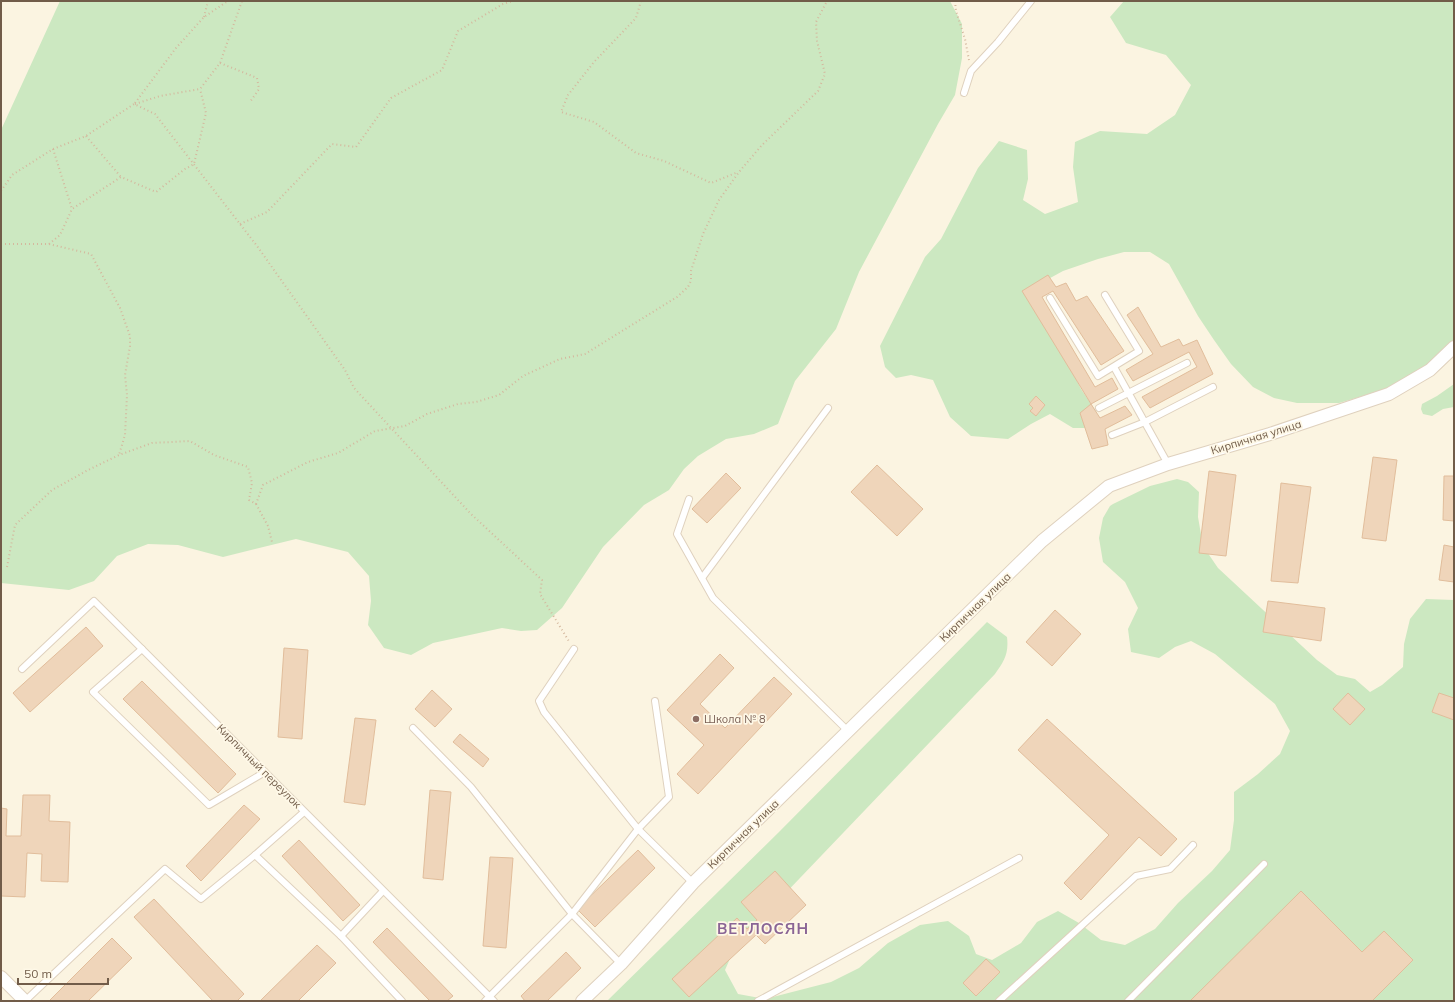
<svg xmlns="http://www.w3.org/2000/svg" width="1455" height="1002" font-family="Mulish,sans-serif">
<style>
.green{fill:#cce8c1}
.building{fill:#efd5ba;stroke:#e1bd9b}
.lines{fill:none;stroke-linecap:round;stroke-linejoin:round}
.lane-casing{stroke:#dfd1be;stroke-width:8}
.street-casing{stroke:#dfd1be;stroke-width:14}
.path{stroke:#d4b89e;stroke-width:2;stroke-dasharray:1 3;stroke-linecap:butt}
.lane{stroke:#fff;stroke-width:6}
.street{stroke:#fff;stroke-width:12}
.education-dot{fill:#8d6e63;stroke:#fef8e7;stroke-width:1.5}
.labels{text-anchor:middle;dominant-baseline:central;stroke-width:3.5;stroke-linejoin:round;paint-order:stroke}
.street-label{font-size:11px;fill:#715c49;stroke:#fef8e7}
.education-label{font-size:11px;fill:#785e54;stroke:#fef8e7;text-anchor:start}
.district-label{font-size:15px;font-weight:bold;letter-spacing:1px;fill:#8a6595;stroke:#fef8e7}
</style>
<rect width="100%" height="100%" fill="#fbf4e1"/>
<g class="green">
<polygon points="60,1 950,1 962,24 962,58 955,95 938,124 859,272 836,329 795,381 778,424 754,434 726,439 698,456 684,469 669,490 644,505 603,547 562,608 537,630 521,631 502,628 433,643 411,655 384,648 368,625 371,601 369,576 348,552 296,539 223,557 178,545 148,544 117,556 94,581 69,590 1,583 1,130"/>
<polygon points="1124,1 1454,1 1454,349 1390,388 1339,403 1297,403 1274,398 1253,387 1231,364 1214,340 1198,316 1169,264 1150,252 1124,252 1098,259 1063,271 1041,283 1038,302 1081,389 1097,413 1086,428 1073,428 1050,414 1031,424 1008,439 971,436 950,417 933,380 911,375 896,378 885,367 880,346 925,257 941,239 978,168 999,141 1027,150 1028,179 1023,200 1045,214 1078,202 1073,167 1075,142 1100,131 1147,134 1175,115 1191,85 1166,55 1126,43 1110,17"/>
<polygon points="1454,384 1454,407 1443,409 1432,416 1423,414 1421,409 1422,404 1437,396"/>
<path d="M1177 479 1188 482 1199 492 1198 517 1203 546 1218 568 1317 660 1337 675 1355 679 1370 692 1382 685 1403 667 1404 644 1410 619 1426 599 1454 600V1001H607L779 832 987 622 1007 637C1009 654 1004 661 995 674L736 945 725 970 738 994 765 999 831 982 859 968 888 943 920 925 948 921 969 936 976 954 992 960 1021 943 1037 922 1058 911 1079 923 1101 940 1125 945 1155 929 1178 903 1212 871 1230 850 1234 820V792L1258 774 1280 754 1290 731 1275 704 1215 654 1191 641 1175 647 1159 658 1131 652 1128 629 1138 608 1125 582 1103 562 1099 538 1103 518 1110 506 1113 504 1150 486Z"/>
</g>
<g class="building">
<polygon points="1048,275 1056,287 1066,283 1076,301 1087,296 1124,351 1101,365 1053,291 1042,297 1095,387 1112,378 1118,389 1091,404 1022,291"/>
<polygon points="1138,307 1161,347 1179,339 1183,346 1197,340 1213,374 1150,408 1142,397 1197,367 1189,352 1133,381 1126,370 1153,354 1127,315"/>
<polygon points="1036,396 1045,405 1036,416 1030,411 1033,408 1029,404"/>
<polygon points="1091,404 1100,418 1125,406 1132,415 1105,429 1108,445 1092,449 1080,413"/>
<polygon points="1373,457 1397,460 1386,541 1362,538"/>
<polygon points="877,465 923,509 897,536 851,492"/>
<polygon points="1209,471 1236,475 1226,556 1199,553"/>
<polygon points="726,473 741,488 707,523 692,509"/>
<polygon points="1444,476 1454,476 1454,521 1443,520"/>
<polygon points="1281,483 1311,487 1298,583 1271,581"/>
<polygon points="1444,545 1454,547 1454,582 1439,580"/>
<polygon points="1268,601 1325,608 1321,641 1263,632"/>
<polygon points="1055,610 1081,634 1052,666 1026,642"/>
<polygon points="86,627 103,646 30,712 13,693"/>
<polygon points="284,648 308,650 302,739 278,737"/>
<polygon points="720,654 734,668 700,704 725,728 774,677 792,694 698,794 677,774 704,745 667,710"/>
<polygon points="142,681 236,774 218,793 123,699"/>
<polygon points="432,690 452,709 435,727 415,709"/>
<polygon points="1348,693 1365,709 1350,725 1333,709"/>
<polygon points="1439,693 1454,698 1454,720 1432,712"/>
<polygon points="355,718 376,720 365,805 344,802"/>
<polygon points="1047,719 1177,839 1161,856 1139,837 1081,900 1064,883 1109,835 1018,750"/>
<polygon points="460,734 489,759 483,767 453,742"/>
<polygon points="430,790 451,792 443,880 423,878"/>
<polygon points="23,795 50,795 49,821 70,822 68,882 41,881 42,854 27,853 25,897 1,896 1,808 7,809 6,836 21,836"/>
<polygon points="244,805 260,819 201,881 186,866"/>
<polygon points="299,840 360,905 343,921 282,856"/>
<polygon points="638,850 655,868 595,927 577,909"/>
<polygon points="490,857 513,858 506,948 483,946"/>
<polygon points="775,871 806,905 765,944 756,935 689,997 672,979 737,918 747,929 757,920 741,902"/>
<polygon points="1301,891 1362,952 1384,931 1413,960 1372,1001 1190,1001"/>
<polygon points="154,899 244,994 237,1001 213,1001 134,917"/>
<polygon points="387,928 453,996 447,1001 430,1001 373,942"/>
<polygon points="112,938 132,958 88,1001 49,1001"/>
<polygon points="317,945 336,963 298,1001 260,1001"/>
<polygon points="566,952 581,968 547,1001 525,1001 521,996"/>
<polygon points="986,959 1000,972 976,996 963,983"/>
</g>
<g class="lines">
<g class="lane-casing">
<g id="lane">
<polyline points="964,93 971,71 998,42 1031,1"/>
<polyline points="1050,298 1098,376 1139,351 1105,295"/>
<polyline points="1114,367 1168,464"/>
<polyline points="1099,408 1187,363"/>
<polyline points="1112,435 1145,422 1213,387"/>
<polyline points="689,499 677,534 713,598 848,731"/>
<polyline points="702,578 828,408"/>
<polyline points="142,649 93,692 209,805 265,772"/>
<polyline points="574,649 539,701 544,712 638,829 693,883"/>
<polyline points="22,669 94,601 494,1001"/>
<polyline points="413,728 471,787 572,914 621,964"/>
<polyline points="255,855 341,936 402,1001"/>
<polyline points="341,936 383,891"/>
<polyline points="25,1001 165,869 201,899 255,855 304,812"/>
<polyline points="485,1001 572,914 638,829 669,797 655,701"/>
<polyline points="758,1001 1019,858"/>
<polyline points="999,1001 1136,876 1170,869 1193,845"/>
<polyline points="1128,1001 1264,864"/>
</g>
</g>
<g class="street-casing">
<g id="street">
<polyline points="1,977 25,1001"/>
<polyline points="582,1001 621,964 693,883 1042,541 1109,486 1168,464 1270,434 1389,394 1430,370 1454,347"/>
</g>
</g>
<g class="path">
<polyline points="641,1 636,18 594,62 568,95 561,112 594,122 636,153 664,161 711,183 738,172"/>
<polyline points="955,1 956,11 965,39 969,60"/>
<polyline points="204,17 208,1"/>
<polyline points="220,63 257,78 259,89 250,102"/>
<polyline points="135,103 176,48 204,17 228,1"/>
<polyline points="135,104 160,96 200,89 220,63 242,1"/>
<polyline points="86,136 121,177"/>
<polyline points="53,149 72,209"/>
<polyline points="1,191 12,175 53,149 86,136 134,104 155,114 257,246 345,370 354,388 471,514 542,580 540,594 570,643"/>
<polyline points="240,224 267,212 332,144 356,147 391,98 442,70 458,31 503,4 513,1"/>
<polyline points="1,244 49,244 91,254 120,308 130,336 130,346 125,375 127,395 125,435 119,455"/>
<polyline points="49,244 60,235 72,209 121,177 156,192 185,169 194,164 206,113 200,89"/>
<polyline points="256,504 268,526 272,542"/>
<polyline points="7,567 15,525 52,490 90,469 119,455 152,443 190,441 214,455 248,467 252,483 249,500 256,504 263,485 308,462 338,453 375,431 405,426 427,414 458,404 476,402 499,395 523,376 560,359 585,354 677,297 688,287 691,281 691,271 703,234 719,200 739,172 762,145 818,91 825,74 817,41 816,22 827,1"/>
</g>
<use href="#lane" class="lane"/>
<use href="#street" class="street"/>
</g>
<circle class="education-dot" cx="696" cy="719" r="4"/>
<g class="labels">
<g class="street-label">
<text transform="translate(1256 437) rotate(-17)">Кирпичная улица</text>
<text transform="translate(975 607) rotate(-44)">Кирпичная улица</text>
<text transform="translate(259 766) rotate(45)">Кирпичный переулок</text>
<text transform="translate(743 834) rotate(-44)">Кирпичная улица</text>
</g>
<g class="education-label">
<text x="704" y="719">Школа № 8</text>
</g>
<g class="district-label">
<text x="763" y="928">ВЕТЛОСЯН</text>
</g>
</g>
<rect width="1455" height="1002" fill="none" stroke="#715c49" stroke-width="4"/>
<path d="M18 978v6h90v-6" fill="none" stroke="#715c49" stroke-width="2"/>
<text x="24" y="978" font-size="12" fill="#715c49" stroke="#fef8e7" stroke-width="3" paint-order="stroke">50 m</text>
</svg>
